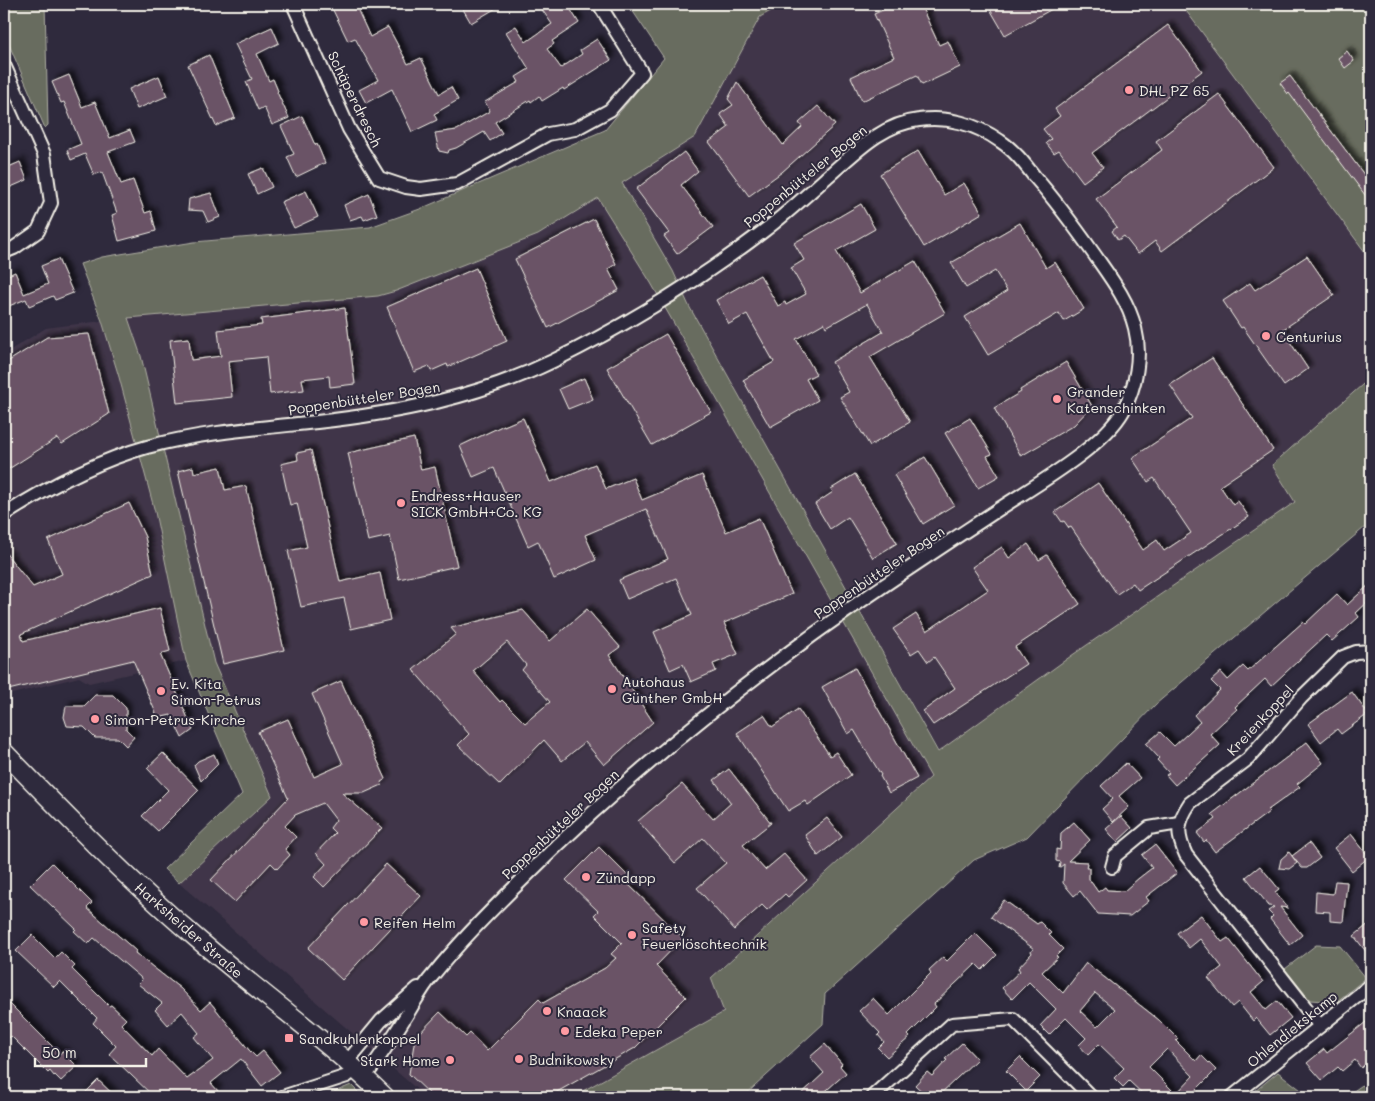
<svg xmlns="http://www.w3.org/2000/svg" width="1375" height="1101" font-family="Mali,sans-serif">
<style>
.built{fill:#413649}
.green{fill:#686c5e;stroke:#aeaea3}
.building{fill:#6a5366;stroke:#f4f1e8;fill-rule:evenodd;filter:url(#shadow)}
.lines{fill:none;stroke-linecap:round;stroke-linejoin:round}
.street-casing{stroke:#f4f1e8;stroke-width:16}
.secondary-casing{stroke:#f4f1e8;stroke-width:21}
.street{stroke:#2f2a3d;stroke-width:12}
.secondary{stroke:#2f2a3d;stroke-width:18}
.poi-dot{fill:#ff9aa2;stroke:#2f2a3d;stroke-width:2}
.labels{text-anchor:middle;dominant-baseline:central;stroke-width:4;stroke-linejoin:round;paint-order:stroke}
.poi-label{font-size:14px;fill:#f4f1e8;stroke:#2f2a3d;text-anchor:start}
.street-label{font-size:14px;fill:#f4f1e8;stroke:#2f2a3d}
</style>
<defs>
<filter id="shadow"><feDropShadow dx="4.5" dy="-4.5" stdDeviation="2.5" flood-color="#0009"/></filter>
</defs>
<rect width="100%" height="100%" fill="#2f2a3d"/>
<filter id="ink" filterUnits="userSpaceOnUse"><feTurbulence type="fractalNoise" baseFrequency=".02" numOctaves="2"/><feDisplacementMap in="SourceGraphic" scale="10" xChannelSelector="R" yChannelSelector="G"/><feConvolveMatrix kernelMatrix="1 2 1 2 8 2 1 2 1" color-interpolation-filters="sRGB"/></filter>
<g filter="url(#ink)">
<g class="built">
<polygon points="783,4 1181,4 1371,260 1371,377 1272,464 1295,502 1071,656 939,752 689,306 673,271 622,182 695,137 760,17"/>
<polygon points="598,197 651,283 931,777 711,977 724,1012 572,1097 426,1097 179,883 272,796 214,663 175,501 128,318 378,296 538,235"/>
<polygon points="102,321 119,377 155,512 186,661 89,683 79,677 4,696 4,354 46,328"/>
</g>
<g class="green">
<polygon points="4,4 45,4 48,125 45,128 4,33"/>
<polygon points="642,4 783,4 760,17 695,137 622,183 673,271 689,306 938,752 1071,656 1295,502 1272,465 1371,377 1371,522 1156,704 1027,837 974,860 825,994 823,1024 743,1097 572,1097 724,1012 711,978 931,777 651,283 598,198 538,235 396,291 378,296 128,318 141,356 214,663 272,796 179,883 164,869 242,794 186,661 155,512 119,377 102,321 80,264 102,257 194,242 370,227 420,209 605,130 664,58 632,10"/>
<polygon points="1181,4 1371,4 1371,260"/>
<polygon points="1316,945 1340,946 1366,978 1336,1002 1310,1000 1285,969"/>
<polygon points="1278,1072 1310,1097 1248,1097"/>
<polygon points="1371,1079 1371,1097 1345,1097"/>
<polygon points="351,1085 363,1097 334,1097 334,1092"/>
</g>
<g class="building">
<polygon points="330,4 355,4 370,37 388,27 408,64 421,58 439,94 451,87 458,100 434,114 437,120 412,132 392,89 366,103 359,90 378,80 355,38 348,41"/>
<polygon points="460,4 503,4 471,23"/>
<polygon points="538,4 567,4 579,23 552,41 554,44 547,49 561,68 582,54 580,50 597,39 611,60 564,90 563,88 542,101 539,96 531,102 530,100 495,122 502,133 490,141 484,132 456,148 449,150 448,153 439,151 435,133 457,130 490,111 485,102 519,82 516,77 529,69 506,32 516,26 526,42 552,24"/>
<polygon points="896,4 920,4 939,45 948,41 960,67 922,85 917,75 862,101 851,77 894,57 874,14"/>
<polygon points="987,4 1061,4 1005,35"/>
<polygon points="1168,25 1202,71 1092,153 1103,167 1083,182 1059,150 1054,153 1046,143 1051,139 1043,129 1060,116 1055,109"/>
<polygon points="272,27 279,43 257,54 269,81 273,79 278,91 277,92 289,118 272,125 264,107 258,110 246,82 252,79 235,44"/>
<polygon points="1347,51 1354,61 1345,68 1338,58"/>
<polygon points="209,55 235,118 216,126 188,65"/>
<polygon points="69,75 82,107 95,102 110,138 130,130 135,142 108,152 121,184 133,180 145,213 151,211 156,231 119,241 112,215 117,213 102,172 94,175 85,154 71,160 67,150 81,144 64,102 61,103 52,82"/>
<polygon points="159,76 167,96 137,109 129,89"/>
<polygon points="1290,76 1371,184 1371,203 1289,93 1288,94 1280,83"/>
<polygon points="737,82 783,145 802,127 799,123 818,106 835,125 782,172 749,196 709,142 729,127 720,114 733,105 728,99"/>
<polygon points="1219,94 1274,167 1162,251 1155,241 1138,254 1124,236 1118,240 1112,231 1117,227 1096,199 1162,150 1156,141"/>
<polygon points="302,116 315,145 317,144 325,163 296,177 287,157 294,154 281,126"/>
<polygon points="918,151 944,195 964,183 982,213 924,247 880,174"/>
<polygon points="684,152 698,171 681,185 713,227 677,254 664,236 669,233 636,189"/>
<polygon points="20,162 27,180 4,190 4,169"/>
<polygon points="263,168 272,187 257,194 248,174"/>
<polygon points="306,191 318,217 294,228 281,202"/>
<polygon points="211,193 220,217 208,222 203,211 188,210 189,199"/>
<polygon points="369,194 377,215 364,220 362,216 350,220 344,205"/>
<polygon points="861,204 875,229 836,251 860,293 915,261 945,313 870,357 910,422 870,446 840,397 849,392 832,362 883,332 867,304 826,327 824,323 796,339 816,374 806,379 818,400 770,427 743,380 774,362 747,314 729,324 716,300 760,275 778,306 785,302 786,305 806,294 791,268 804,260 794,243"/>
<polygon points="594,219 616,264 608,269 619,290 548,328 515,259"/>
<polygon points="1020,223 1046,268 1055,262 1084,309 1064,321 1059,313 988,355 965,317 1007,291 995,271 966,288 951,263"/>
<polygon points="1307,256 1334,295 1282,330 1308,369 1284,386 1243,327 1241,328 1223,301 1250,283 1255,290"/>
<polygon points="58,259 73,293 55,300 53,296 29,306 26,299 4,308 4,277 15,272 24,294 48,284 41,266"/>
<polygon points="476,268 507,341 448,367 447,364 431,371 429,366 414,372 387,307"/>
<polygon points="345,308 355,384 330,387 329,376 302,379 304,390 270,394 266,357 228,361 232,397 177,403 170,340 189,338 191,360 221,356 218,330 262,325 261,319"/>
<polygon points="89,334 109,414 62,444 57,438 4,472 4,364 47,337"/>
<polygon points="666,334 711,412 652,445 607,368"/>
<polygon points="1212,358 1273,450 1220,486 1233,505 1238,501 1249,517 1138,590 1133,583 1117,594 1071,527 1069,528 1064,521 1062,522 1055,512 1098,483 1143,550 1157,540 1164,551 1191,533 1154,478 1148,482 1132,458 1192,418 1170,385"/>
<polygon points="1066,362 1092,406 1074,425 1021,456 994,408 1021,392 1020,390"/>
<polygon points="584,378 593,399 568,409 559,389"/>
<polygon points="523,418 551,482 595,464 606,489 633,478 642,500 702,475 726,532 759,518 792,594 724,623 738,654 713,664 716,671 691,682 683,664 670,670 654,632 692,615 676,578 627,599 619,580 668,559 646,509 585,535 596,560 554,579 538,541 528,546 494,468 473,477 460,446 504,425 504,426"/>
<polygon points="970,418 992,454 987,456 999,476 978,488 945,433"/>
<polygon points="414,438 421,470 435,467 457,566 399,579 390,536 368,541 348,453"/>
<polygon points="311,450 340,582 380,573 390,620 351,629 344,598 301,607 288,551 307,547 297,503 290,505 281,464 298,460 297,453"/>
<polygon points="925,457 954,505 923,524 894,475"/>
<polygon points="193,467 194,473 220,467 225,490 246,486 284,650 223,664 178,471"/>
<polygon points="855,474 897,543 873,558 848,517 830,529 815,504 833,492 831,489"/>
<polygon points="129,503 145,537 153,574 21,634 23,641 160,608 170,651 160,654 193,730 182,738 171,715 158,718 133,660 4,691 4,551 33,587 62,574 48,540"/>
<polygon points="1028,544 1039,560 1047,555 1080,604 1015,647 1026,664 933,725 923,711 955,688 934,657 928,662 919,649 911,654 893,629 916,614 927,631 988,590 972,567 1002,547 1009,558"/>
<polygon points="1371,583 1371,599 1356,613 1359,617 1332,641 1326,635 1271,686 1265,679 1235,707 1237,709 1210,734 1220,745 1175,785 1166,775 1169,773 1157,760 1159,758 1146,744 1160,732 1174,746 1200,722 1194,715 1220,690 1211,681 1221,672 1228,680 1243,666 1248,671 1303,622 1305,624 1337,594 1347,605"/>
<path d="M587 609 620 647 609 655 653 722 604 765 585 742 562 761 544 740 500 785 458 745 469 734 413 670 456 634 451 628 523 610 550 641ZM507 642 526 665 522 670 550 702 525 723 502 700 500 702 473 671Z"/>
<polygon points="855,668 917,778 889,793 880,776 881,775 854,730 848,734 822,687"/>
<polygon points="341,681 386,779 381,782 382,785 364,793 342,793 382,828 324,887 314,877 326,864 316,853 335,833 330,828 336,820 323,803 295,815 285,826 296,837 285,849 290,855 277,869 271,863 235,902 211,880 288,798 258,732 288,719 314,777 343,764 312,694"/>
<polygon points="1352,692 1368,714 1341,734 1337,729 1321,742 1308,724"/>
<polygon points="95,695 113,695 126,708 126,729 134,737 126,746 118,738 95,738 84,727 67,726 64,717 66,706 84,706"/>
<polygon points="798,709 830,756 836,752 851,775 808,805 805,801 788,811 737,733 764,715 772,727"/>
<polygon points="1307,742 1323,763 1297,784 1300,787 1268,810 1269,812 1215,852 1206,840 1204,842 1197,833 1216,819 1212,814"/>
<polygon points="163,753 199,790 158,831 142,816 168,790 147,768"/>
<polygon points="214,754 218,764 201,781 194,765 198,761"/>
<polygon points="1126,763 1140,778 1119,796 1129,807 1113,822 1102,809 1113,799 1101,786"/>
<polygon points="729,769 771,823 743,845 765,870 784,854 807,880 788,897 785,894 767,910 762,905 734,930 697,888 726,863 711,847 703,838 675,863 638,821 682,784 713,819 731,803 714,780"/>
<polygon points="1121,816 1132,828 1117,842 1106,829"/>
<polygon points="827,818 842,837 818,856 805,835"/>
<polygon points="1074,822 1090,840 1068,861 1087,862 1086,868 1089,868 1089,879 1098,892 1105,887 1107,890 1124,891 1139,878 1152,868 1142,855 1155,845 1177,873 1146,897 1149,901 1130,916 1098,914 1080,891 1074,896 1063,883 1064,864 1059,868 1060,862 1056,861 1056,849 1060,850 1061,833"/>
<polygon points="1351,834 1369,857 1352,871 1334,848"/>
<polygon points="1309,843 1320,858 1307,868 1302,868 1292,856"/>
<polygon points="599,847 631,879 627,883 683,938 656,966 686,997 635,1048 548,1097 433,1097 409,1074 415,1038 440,1012 466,1037 470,1033 487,1051 539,999 543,1003 605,968 616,958 611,954 622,943 594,915 598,911 566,880"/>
<polygon points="1289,852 1297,863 1289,869 1279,868 1281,859"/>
<polygon points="52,863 92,903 87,908 136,951 135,953 181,989 201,1010 210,1002 249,1050 256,1057 263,1051 280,1072 262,1086 241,1059 211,1083 218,1091 209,1097 154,1097 109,1054 116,1046 93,1023 97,1018 60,981 54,987 16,951 32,935 55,958 61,952 75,966 72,969 109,1006 111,1005 126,1019 121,1024 152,1056 158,1049 187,1079 213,1060 194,1037 199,1033 182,1012 168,1025 155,1010 162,1003 138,984 142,980 140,977 94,938 88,944 74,931 76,929 30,885"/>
<polygon points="386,864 421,896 342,980 308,948"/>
<polygon points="1260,866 1279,889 1275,892 1288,908 1280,907 1302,935 1290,945 1270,919 1273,916 1268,911 1274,907 1269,906 1246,877"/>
<polygon points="1335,881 1347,882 1343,922 1330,921 1330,912 1315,911 1316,892 1333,894"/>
<path d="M1004 900 1037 924 1040 922 1051 933 1049 935 1063 949 1056 956 1058 957 1042 972 1063 993 1086 963 1159 1020 1178 1039 1176 1041 1196 1061 1201 1055 1216 1070 1189 1097H1146L1129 1081 1123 1087 1114 1078 1124 1068 1099 1044 1088 1055 1079 1045 1086 1038 1066 1018 1049 1035 1040 1026 1056 1009 1029 982 1012 999 1002 988 1020 971 1018 968 1032 953 1031 951 1034 949 991 917ZM1095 993 1115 1009 1097 1027 1080 1011ZM1167 1049 1193 1076 1176 1094 1149 1067Z"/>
<polygon points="1201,915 1222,942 1228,938 1263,982 1251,992 1266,1010 1277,1001 1291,1018 1270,1035 1256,1018 1253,1021 1238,1002 1232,1007 1208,978 1222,967 1200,939 1189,948 1177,933"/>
<polygon points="1371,922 1371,958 1354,936"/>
<polygon points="975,933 997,955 982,970 976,964 934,1004 936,1007 908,1035 910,1037 887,1057 878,1048 884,1042 878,1035 880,1033 859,1011 873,998 889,1015 931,973 929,970 943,957 947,961"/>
<polygon points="10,1004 60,1054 62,1051 77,1066 61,1081 55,1075 54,1076 50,1071 48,1073 11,1036 9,1038 4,1032 4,1009"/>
<polygon points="1371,1018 1371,1059 1361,1068 1355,1060 1342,1071 1338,1067 1322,1080 1307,1063 1324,1049 1327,1053"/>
<polygon points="962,1043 977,1059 937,1097 928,1097 915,1085 927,1072 932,1076 947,1060 945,1059"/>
<polygon points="825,1044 842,1064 840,1066 846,1073 819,1097 798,1097 824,1073 810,1057"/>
<polygon points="1020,1057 1040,1077 1026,1091 1006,1071"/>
<polygon points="98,1080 116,1097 81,1097"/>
</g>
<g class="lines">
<g class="street-casing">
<g id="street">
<polyline points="293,4 349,129 379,178 406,187 421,189 457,184 548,134 575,129 610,110 642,73 599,4"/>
<polyline points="4,65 44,154 51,203 38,231 14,248 4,252"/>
<path d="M4 515C48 487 96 461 147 447 202 432 261 428 317 422 398 413 479 397 553 361 627 325 696 282 761 233 784 216 806 196 827 177 854 154 881 124 919 120 947 116 976 124 1000 141 1014 150 1024 163 1034 176 1055 200 1075 227 1094 254 1110 277 1128 300 1135 328 1142 356 1136 386 1123 411 1103 447 1034 486 999 509 934 552 869 594 806 640 707 712 612 790 525 877 493 908 461 940 433 975 422 987 415 1002 406 1016 393 1037 380 1057 365 1077"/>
<polyline points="1112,867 1115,856 1149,828 1179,823"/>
<path d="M1320 1026 1186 855C1176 834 1177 822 1190 803L1248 759 1301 698 1343 657 1356 652 1371 651"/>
<polyline points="347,1062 381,1021 418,988"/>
<polyline points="282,1097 347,1076 356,1069"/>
<polyline points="872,1097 952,1024 1013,1019 1091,1097"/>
<polyline points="1232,1097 1371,985"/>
</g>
</g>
<g class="secondary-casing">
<path id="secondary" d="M4 752C65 815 127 879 194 936 257 991 326 1039 385 1097"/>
</g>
<use href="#street" class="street"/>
<use href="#secondary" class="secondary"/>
</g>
</g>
<g class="poi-dot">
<circle cx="1129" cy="90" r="5"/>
<circle cx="1266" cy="336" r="5"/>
<circle cx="1057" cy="399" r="5"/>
<circle cx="401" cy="503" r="5"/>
<circle cx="612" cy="689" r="5"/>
<circle cx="161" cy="691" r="5"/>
<circle cx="95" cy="719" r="5"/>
<circle cx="586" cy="877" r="5"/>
<circle cx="364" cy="922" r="5"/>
<circle cx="632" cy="935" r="5"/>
<circle cx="547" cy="1011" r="5"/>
<circle cx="565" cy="1031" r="5"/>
<rect x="284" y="1033" width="10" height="10" rx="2.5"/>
<circle cx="519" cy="1059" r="5"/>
<circle cx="450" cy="1060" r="5"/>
</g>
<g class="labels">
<g class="poi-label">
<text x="1139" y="90">DHL PZ 65</text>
<text x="1276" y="336">Centurius</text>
<text x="1067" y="391">Grander<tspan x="1067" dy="16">Katenschinken</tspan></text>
<text x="411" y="495">Endress+Hauser<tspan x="411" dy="16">SICK GmbH+Co. KG</tspan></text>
<text x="622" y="681">Autohaus<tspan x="622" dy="16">Günther GmbH</tspan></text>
<text x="171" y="683">Ev. Kita<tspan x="171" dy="16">Simon-Petrus</tspan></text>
<text x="105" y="719">Simon-Petrus-Kirche</text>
<text x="596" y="877">Zündapp</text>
<text x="374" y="922">Reifen Helm</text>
<text x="642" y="927">Safety<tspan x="642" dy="16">Feuerlöschtechnik</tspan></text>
<text x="557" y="1011">Knaack</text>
<text x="575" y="1031">Edeka Peper</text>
<text x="299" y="1038">Sandkuhlenkoppel</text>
<text x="529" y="1059">Budnikowsky</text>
<text x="440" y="1060" text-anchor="end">Stark Home</text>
</g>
<g class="street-label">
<text transform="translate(355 99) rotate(64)">Schäperdresch</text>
<text transform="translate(805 176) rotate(-39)">Poppenbütteler Bogen</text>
<text transform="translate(364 398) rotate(-9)">Poppenbütteler Bogen</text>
<text transform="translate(879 572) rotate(-34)">Poppenbütteler Bogen</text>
<text transform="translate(1260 720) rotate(-47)">Kreienkoppel</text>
<text transform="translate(560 824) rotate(-43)">Poppenbütteler Bogen</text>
<text transform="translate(189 930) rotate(41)">Harksheider Straße</text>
<text transform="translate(1292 1029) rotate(-39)">Ohlendiekskamp</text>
</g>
</g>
<rect width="1375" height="1101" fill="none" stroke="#2f2a3d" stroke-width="20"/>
<rect x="10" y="10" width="1355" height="1081" fill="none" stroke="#f4f1e8" stroke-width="2" filter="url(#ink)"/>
<path d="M35 1058v8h111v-8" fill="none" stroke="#f4f1e8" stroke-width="2.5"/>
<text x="42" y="1058" font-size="15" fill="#f4f1e8" stroke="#2f2a3d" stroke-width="4" paint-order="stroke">50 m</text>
</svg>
